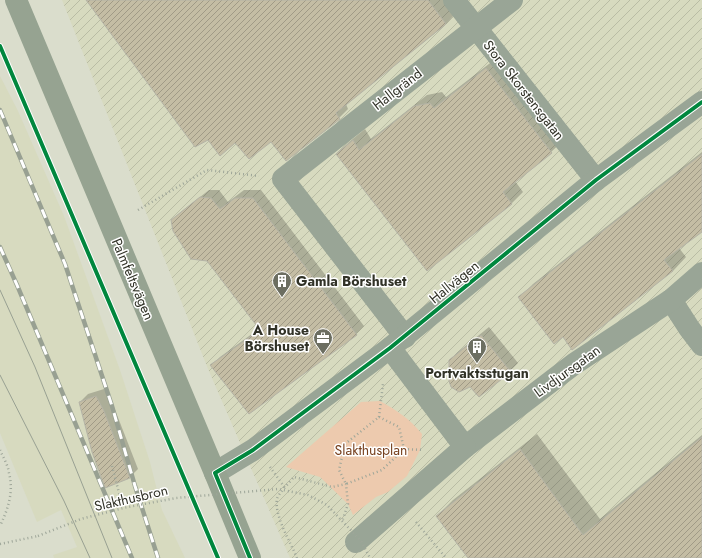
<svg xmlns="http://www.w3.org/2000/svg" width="702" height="558" font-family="Jost,sans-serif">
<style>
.built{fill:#d7dabf}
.industrial{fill:url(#industrial-furrows)}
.green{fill:#edcaae}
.shadow{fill:#0003}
.building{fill:url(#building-hatch);stroke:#b4b3a6}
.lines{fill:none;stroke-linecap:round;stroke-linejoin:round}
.path{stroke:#9ea699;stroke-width:2.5;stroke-dasharray:1 3;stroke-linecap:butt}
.street{stroke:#99a596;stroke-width:22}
.secondary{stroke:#96a391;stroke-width:22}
.tram{stroke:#98a092;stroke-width:1}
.rail-casing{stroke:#98a092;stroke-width:4.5}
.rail{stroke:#fff;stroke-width:3;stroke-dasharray:9;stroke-linecap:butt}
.path-bridge{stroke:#9ea699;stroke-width:2.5;stroke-dasharray:1 3;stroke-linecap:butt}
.cycleway-casing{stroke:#fff;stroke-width:6}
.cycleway{stroke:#00873e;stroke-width:4}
.labels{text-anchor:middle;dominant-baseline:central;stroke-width:3;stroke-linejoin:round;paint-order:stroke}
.street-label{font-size:14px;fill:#313227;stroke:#fff}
.poi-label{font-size:14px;font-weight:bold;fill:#313227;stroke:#fff;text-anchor:start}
.park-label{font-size:14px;fill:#77411f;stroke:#fff}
</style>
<defs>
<pattern id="industrial-furrows" width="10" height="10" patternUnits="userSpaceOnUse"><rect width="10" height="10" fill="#d7dabf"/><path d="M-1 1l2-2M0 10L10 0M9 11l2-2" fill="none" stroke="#b9bca4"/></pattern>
<pattern id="building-hatch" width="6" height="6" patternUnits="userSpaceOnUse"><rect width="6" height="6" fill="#c4bda4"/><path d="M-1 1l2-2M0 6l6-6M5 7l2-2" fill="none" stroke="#a09a86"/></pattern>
</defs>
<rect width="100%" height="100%" fill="#daddcc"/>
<polygon class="built" points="0,76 18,111 64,216 120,370 150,462 162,510 185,558 54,558 53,555 77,547 61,510 37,522 0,433"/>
<polygon class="industrial" points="62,0 702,0 702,558 290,558 208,369"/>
<path class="green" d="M380 401C396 410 410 419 422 434L420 450 407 476 388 492 376 497 353 515 348 504 320 477 286 467 361 402Z"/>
<g class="shadow">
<polygon points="100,0 444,0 455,14 446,24 346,104 348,109 339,118 271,141"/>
<polygon points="498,57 563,141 551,152 515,181 523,192 512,203 427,269 337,154 349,142 365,129 371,139 427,95 442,92 446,97"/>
<polygon points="702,152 702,230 679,248 686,257 673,271 563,336 520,297 533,284"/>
<polygon points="209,190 219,190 228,202 244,190 261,190 364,326 356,334 212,365 220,357 260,328 207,260 172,220 181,212"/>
<polygon points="489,327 518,363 510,371 450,360 458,352"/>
<polygon points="104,389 112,402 138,469 130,477 105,486 80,402 88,394"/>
<polygon points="537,434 600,519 702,435 702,558 469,558 437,516 453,500"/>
</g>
<g class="building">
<polygon points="86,0 428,0 446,24 336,113 340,119 286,161 271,142 249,159 235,143 220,156 208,140 195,147"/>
<polygon points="486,68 552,153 503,192 512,204 427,271 336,154 353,140 359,150 414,106 430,103 434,108"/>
<polygon points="702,154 702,232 664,260 673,271 572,350 563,337 554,344 518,297"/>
<polygon points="200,197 211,198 220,209 235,198 253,198 357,335 249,414 210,365 260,330 207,261 191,259 173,231 171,220"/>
<polygon points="481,335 511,372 479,397 470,387 459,392 451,387 449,381 449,360"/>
<polygon points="96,396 104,411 130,478 105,488 92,452 79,402"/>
<polygon points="702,437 702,558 468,558 436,516 520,449 583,535"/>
</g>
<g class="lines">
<g class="path">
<polyline points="138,210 207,170 259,176"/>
<polygon points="379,417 399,427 404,449 382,470 346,484 339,470 345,444"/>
<polyline points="379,417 383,384"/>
<polyline points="404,449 424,450"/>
<path d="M0 450C3 457 8 465 9 473 14 492 8 509 0 526"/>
<polyline points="112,466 123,508"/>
<polyline points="270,467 285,488"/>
<polyline points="416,522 446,558"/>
<polyline points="0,544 38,536"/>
<path d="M297 558C291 543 274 516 277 499 278 494 290 482 294 477L332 487 346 484 348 504 342 522"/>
</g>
<g class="street">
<polyline points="454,0 596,180"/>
<polyline points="671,300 689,328 702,345"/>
<polyline points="405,337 283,179 512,0"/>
<polyline points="465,447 574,364 671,300 702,273"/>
<polyline points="215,473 253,450 390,348 596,180 702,102"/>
<polyline points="356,542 465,447 390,348"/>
</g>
<polyline class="secondary" points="16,0 215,473 250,558"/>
<g class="tram">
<polyline points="0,290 35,367 112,558"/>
<polyline points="0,375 64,501 90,558"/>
</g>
<g class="rail-casing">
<g id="rail">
<polyline points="0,110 65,264 112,406 135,486 158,558"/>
<polyline points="0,247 17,285 132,558"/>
</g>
</g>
<use href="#rail" class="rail"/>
<polyline class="path-bridge" points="38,536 81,519 123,508 176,498 278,489 308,495 327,505 361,541 370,558"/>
<g class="cycleway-casing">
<g id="cycleway">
<polyline points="0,46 218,558"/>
<polyline points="250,558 215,473 253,450 390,348 596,180 702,102"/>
</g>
</g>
<use href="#cycleway" class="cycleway"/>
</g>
<defs>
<g id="building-pin" transform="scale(1)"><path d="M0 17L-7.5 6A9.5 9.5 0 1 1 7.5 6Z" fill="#6c6e61" stroke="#fff"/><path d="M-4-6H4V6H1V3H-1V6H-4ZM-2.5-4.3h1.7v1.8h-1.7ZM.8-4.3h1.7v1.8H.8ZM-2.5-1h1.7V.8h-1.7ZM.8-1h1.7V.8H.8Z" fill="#fff"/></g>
<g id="office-pin" transform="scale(1)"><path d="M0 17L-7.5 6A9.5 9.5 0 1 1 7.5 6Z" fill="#6c6e61" stroke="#fff"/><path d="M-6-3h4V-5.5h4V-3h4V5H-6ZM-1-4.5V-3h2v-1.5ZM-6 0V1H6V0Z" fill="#fff"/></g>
</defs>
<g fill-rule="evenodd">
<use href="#building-pin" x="282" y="281"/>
<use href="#office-pin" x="323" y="338"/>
<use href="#building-pin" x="477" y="347"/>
</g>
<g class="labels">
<g class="street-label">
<text transform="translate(397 89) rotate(-38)">Hallgränd</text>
<text transform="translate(524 90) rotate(52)">Stora Skorstensgatan</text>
<text transform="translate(133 279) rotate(67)">Palmfeltsvägen</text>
<text transform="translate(454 282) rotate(-39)">Hallvägen</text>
<text transform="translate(567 371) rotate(-36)">Livdjursgatan</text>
<text transform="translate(131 498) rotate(-13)">Slakthusbron</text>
</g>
<g class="poi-label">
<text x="296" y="281">Gamla Börshuset</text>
<text x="309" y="330" text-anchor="end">A House<tspan x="309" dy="16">Börshuset</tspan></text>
<text x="477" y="373" text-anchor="middle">Portvaktsstugan</text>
</g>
<g class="park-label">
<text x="371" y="450">Slakthusplan</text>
</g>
</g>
</svg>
